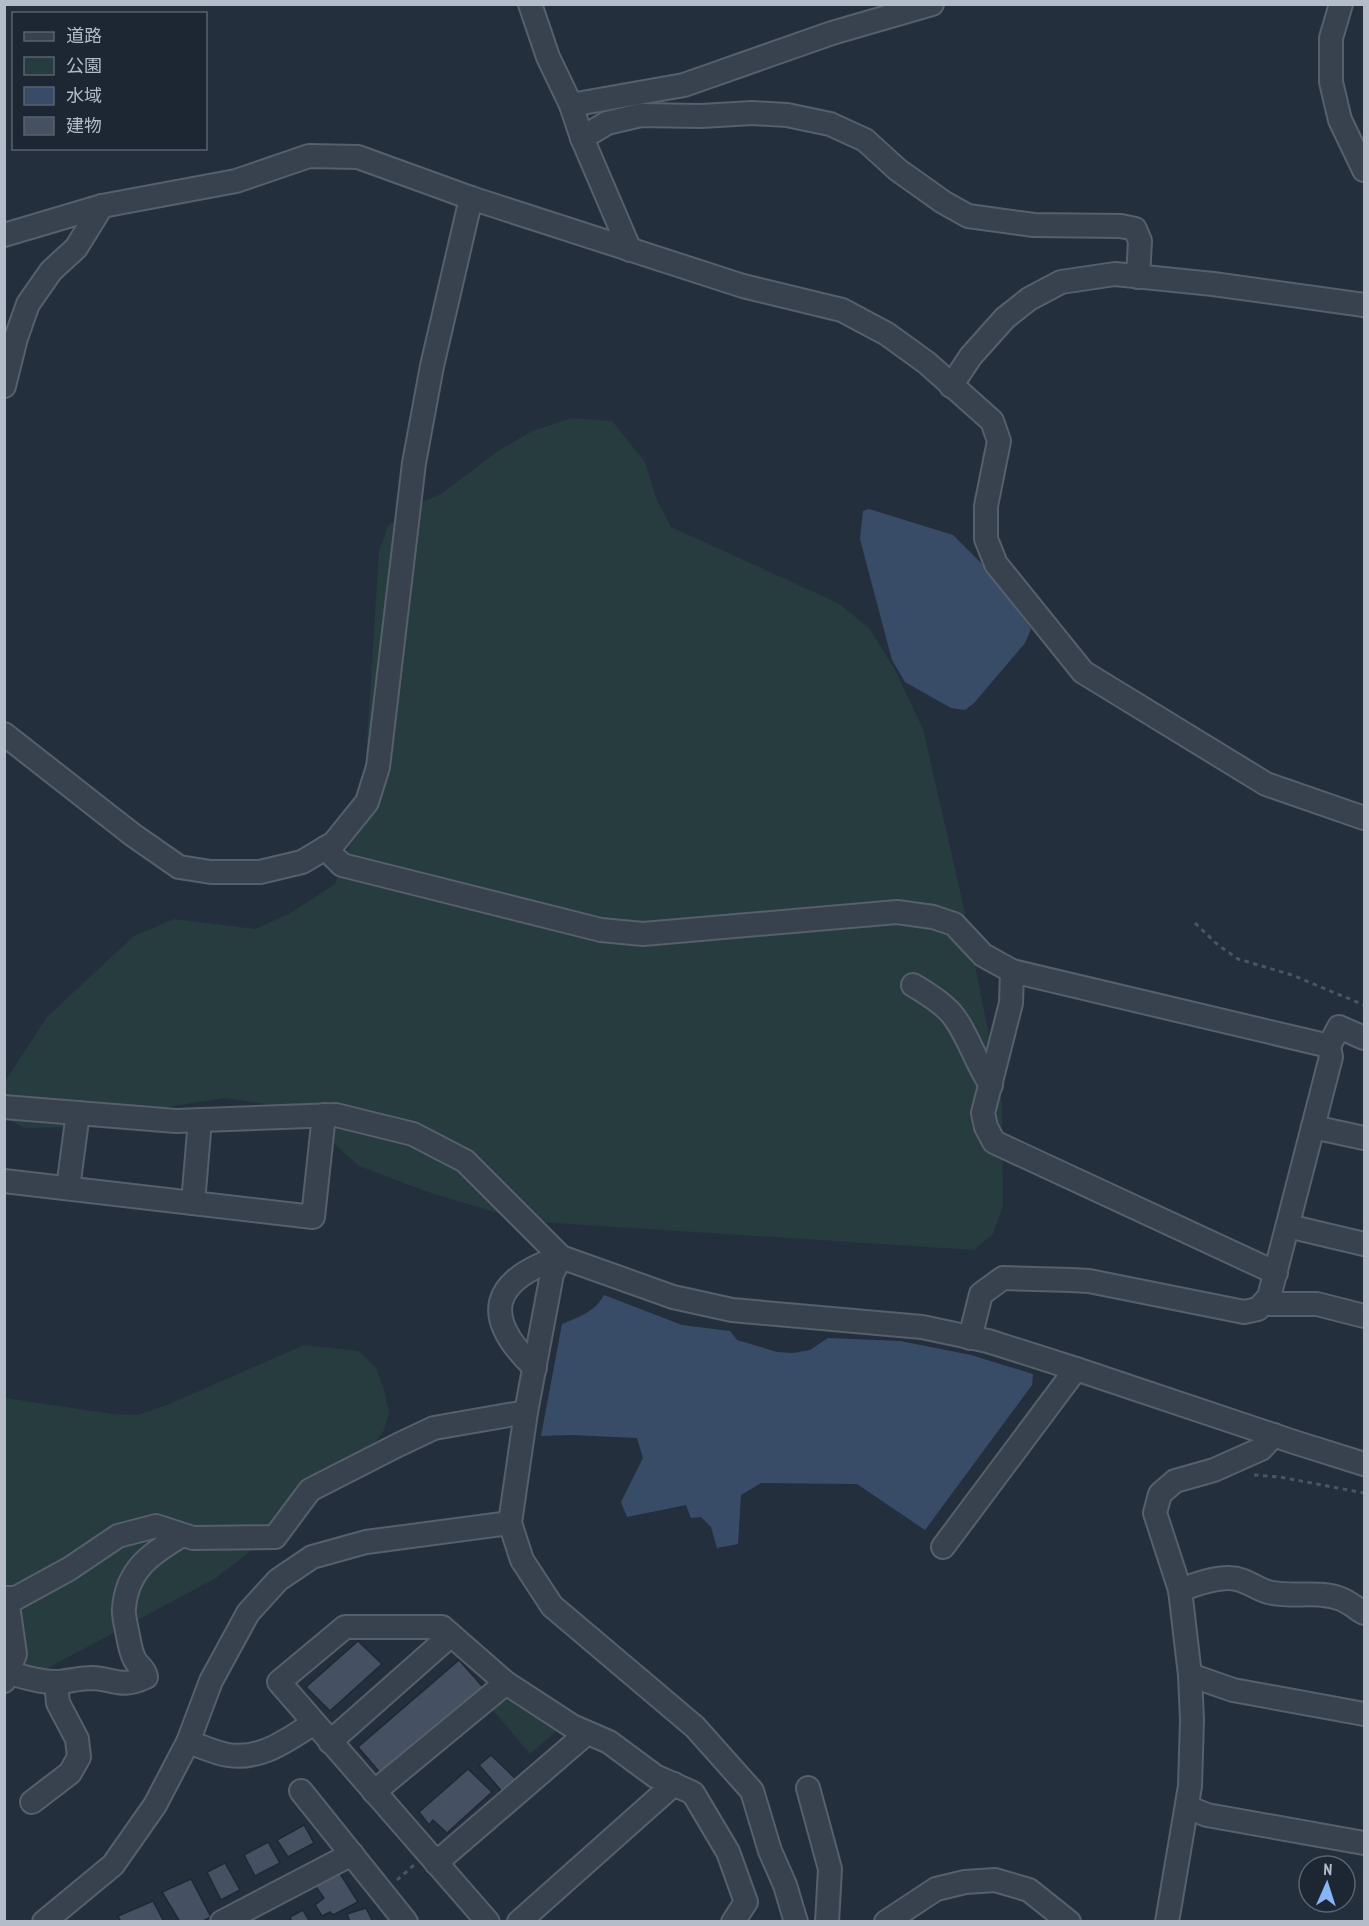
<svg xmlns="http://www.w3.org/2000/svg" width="1369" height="1926" font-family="'PT Sans Narrow','Noto Sans JP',sans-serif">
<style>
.green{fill:#263c3f}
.water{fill:#394c67}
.building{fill:#455162;stroke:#1f2835;stroke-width:1.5}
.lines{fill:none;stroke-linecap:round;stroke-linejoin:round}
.minor-casing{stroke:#565f6c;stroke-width:26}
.path{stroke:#44595c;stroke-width:3;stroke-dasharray:4.5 4.5;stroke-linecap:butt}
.minor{stroke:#38414e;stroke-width:22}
</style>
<rect width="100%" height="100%" fill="#242f3e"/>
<g class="green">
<polygon points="572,418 612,421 645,462 656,498 671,527 838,603 869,628 894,668 923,729 961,895 1002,1101 1003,1206 993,1234 974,1250 524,1221 428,1192 359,1166 294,1108 225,1098 155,1109 90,1127 24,1128 5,1117 4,1083 47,1017 134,936 174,919 255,929 289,914 335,884 356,829 365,774 379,551 388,526 410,507 441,494 498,451 532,431"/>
<polygon points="304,1345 359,1351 376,1368 384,1389 389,1413 384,1430 364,1459 336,1484 216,1578 5,1691 5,1398 112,1414 138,1415 167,1405"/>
<polygon points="503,1697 511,1698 562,1726 530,1754 492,1709"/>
</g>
<g class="water">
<polygon points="869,509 953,535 983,565 1031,629 1025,643 974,703 965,710 951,708 905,682 892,660 860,539 863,511"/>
<path d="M604 1295 682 1325 730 1331 737 1340 777 1352 793 1353 810 1350 828 1338 900 1341 971 1355 1033 1374 1032 1385 925 1530 857 1484 761 1483 741 1495 738 1544 717 1548 711 1527 701 1517 691 1518 686 1505 627 1517 621 1502 643 1458 637 1438 571 1435 541 1436 562 1324C579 1317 595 1312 604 1295Z"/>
</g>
<g class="building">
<polygon points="358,1641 382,1664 330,1711 306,1687"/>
<polygon points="459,1660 483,1687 382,1775 358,1747"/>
<polygon points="491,1755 519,1782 505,1795 479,1765"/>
<polygon points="468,1769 492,1792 447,1833 433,1820 429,1825 419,1812"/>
<polygon points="304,1825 314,1843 288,1857 277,1840"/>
<polygon points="268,1842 280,1863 255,1876 244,1855"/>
<polygon points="225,1863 240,1890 221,1900 207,1872"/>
<polygon points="339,1872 358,1902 333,1915 330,1912 322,1916 315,1905 324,1898 314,1884"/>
<polygon points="191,1879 211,1917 201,1922 180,1922 162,1892"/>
<polygon points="153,1901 164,1922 121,1922 118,1916"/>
<polygon points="366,1908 373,1922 350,1922 347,1914"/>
<polygon points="303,1910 310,1922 292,1922 290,1917"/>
</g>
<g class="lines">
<g class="minor-casing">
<g id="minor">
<polyline points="530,4 548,57 571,105 582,138 630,250"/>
<polyline points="1341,4 1331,38 1331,82 1340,120 1364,170"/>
<polyline points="571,105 684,85 832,33 932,4"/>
<polyline points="582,138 607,123 641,115 701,116 752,113 787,115 830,124 865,140 898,170 943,202 968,216 1034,225 1121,226 1135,229 1140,241 1138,277"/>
<polyline points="4,235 102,206 236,181 309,156 358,157 471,198 743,286 842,310 887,334 927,363 992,421 999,441 986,506 986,539 996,564 1083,672 1266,784 1364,818"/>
<polyline points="4,386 16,338 28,304 51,271 76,248 102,206"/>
<polyline points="951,386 971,356 1005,318 1029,299 1061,282 1115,274 1213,284 1364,305"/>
<polyline points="4,734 133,835 179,867 211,872 260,872 302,862 334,843 367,802 378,767 414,463 432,366 471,198"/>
<polyline points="325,848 342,865 601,930 643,934 897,912 933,917 954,924 983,955 1012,971 1329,1046"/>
<polyline points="1012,971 1011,1003 983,1113 986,1127 994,1142 1276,1273"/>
<path d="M913 985C925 992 938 1000 948 1010 965 1026 976 1064 991 1085"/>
<polyline points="4,1107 176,1121 336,1115 413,1134 465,1161 561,1257 673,1297 732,1310 922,1327 988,1341 1076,1369 1294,1442 1364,1464"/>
<polyline points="1313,1127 1364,1138"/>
<polyline points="4,1181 313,1217 324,1115"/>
<polyline points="68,1188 78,1113"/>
<polyline points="193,1203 200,1120"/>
<polyline points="1288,1226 1364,1244"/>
<polyline points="561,1257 552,1274 526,1412 510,1523 522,1560 552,1606 695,1727 752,1791 770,1851 785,1885 796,1922"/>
<polyline points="1263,1304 1317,1304 1364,1316"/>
<polyline points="970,1338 981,1294 1003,1278 1071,1280 1089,1281 1244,1312 1258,1309 1269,1297 1331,1057 1329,1046 1339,1027 1364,1038"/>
<path d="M535 1368C480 1316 491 1280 561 1257"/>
<polyline points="943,1547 1076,1369"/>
<path d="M1180 1590C1196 1584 1213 1578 1229 1578 1245 1578 1254 1588 1268 1592 1292 1598 1318 1590 1341 1599 1349 1602 1357 1609 1364 1613"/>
<polyline points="4,1598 16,1598 69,1569 118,1536 156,1526 193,1538 275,1537 310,1490 398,1445 434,1428 526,1412"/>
<path d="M9 1673C25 1677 42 1683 59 1682 70 1681 81 1678 92 1678 116 1679 120 1689 146 1677 145 1668 137 1666 134 1658 130 1650 129 1640 127 1631 126 1624 123 1615 124 1608 127 1569 152 1553 182 1535"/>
<polyline points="1190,1675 1233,1690 1364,1714"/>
<polyline points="4,1681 15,1654 7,1598"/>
<path d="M188 1742C201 1746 215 1753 228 1755 262 1760 287 1740 314 1723"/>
<polyline points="330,1742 451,1635"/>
<polyline points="808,1788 830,1869 827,1922"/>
<polyline points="301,1791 406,1922"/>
<polyline points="374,1792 506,1683"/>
<polyline points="32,1802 70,1773 79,1757 77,1739 58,1703 56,1682"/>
<polyline points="1187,1807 1207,1815 1364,1843"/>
<polyline points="436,1863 587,1733"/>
<polyline points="44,1922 113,1865 155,1805 188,1742 211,1681 248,1613 278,1580 312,1557 366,1542 510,1523"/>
<polyline points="222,1922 352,1854"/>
<polyline points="488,1922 279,1682 345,1627 442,1627 506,1683 572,1726 609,1742 655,1776 693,1793 728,1852 746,1902 733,1922"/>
<polyline points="519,1922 674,1784"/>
<polyline points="886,1922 936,1889 965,1882 995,1880 1029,1890 1069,1922"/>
<polyline points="1167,1922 1190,1786 1192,1720 1190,1675 1180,1590 1155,1513 1160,1494 1175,1481 1214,1470 1261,1449 1274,1435"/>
</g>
</g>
<g class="path">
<polyline points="1195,923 1218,945 1238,959 1292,975 1364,1005"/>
<polyline points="1254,1475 1280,1477 1364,1493"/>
<polyline points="397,1880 415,1864"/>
</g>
<use href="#minor" class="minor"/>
</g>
<rect width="1369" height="1926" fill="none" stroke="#b4bcc9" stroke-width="12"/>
<rect x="12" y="12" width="195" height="138" fill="#1d2633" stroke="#59626f" stroke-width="1.5"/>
<rect x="24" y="32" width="30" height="9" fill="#38414e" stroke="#59626f" stroke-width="1.5"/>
<text x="66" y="42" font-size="18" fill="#b4bcc9">道路</text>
<rect x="24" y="57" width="30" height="18" fill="#263c3f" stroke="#59626f" stroke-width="1.5"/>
<text x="66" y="72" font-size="18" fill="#b4bcc9">公園</text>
<rect x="24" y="87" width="30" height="18" fill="#394c67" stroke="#59626f" stroke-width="1.5"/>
<text x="66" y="102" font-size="18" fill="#b4bcc9">水域</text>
<rect x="24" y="117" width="30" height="18" fill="#455162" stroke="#59626f" stroke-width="1.5"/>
<text x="66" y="132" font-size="18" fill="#b4bcc9">建物</text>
<g transform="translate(1327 1884) rotate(3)"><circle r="28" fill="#1d2633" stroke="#59626f" stroke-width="1.5"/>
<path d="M0-4.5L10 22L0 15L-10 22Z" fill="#8ab4f8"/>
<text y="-9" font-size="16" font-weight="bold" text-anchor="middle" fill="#b4bcc9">N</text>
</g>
</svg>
